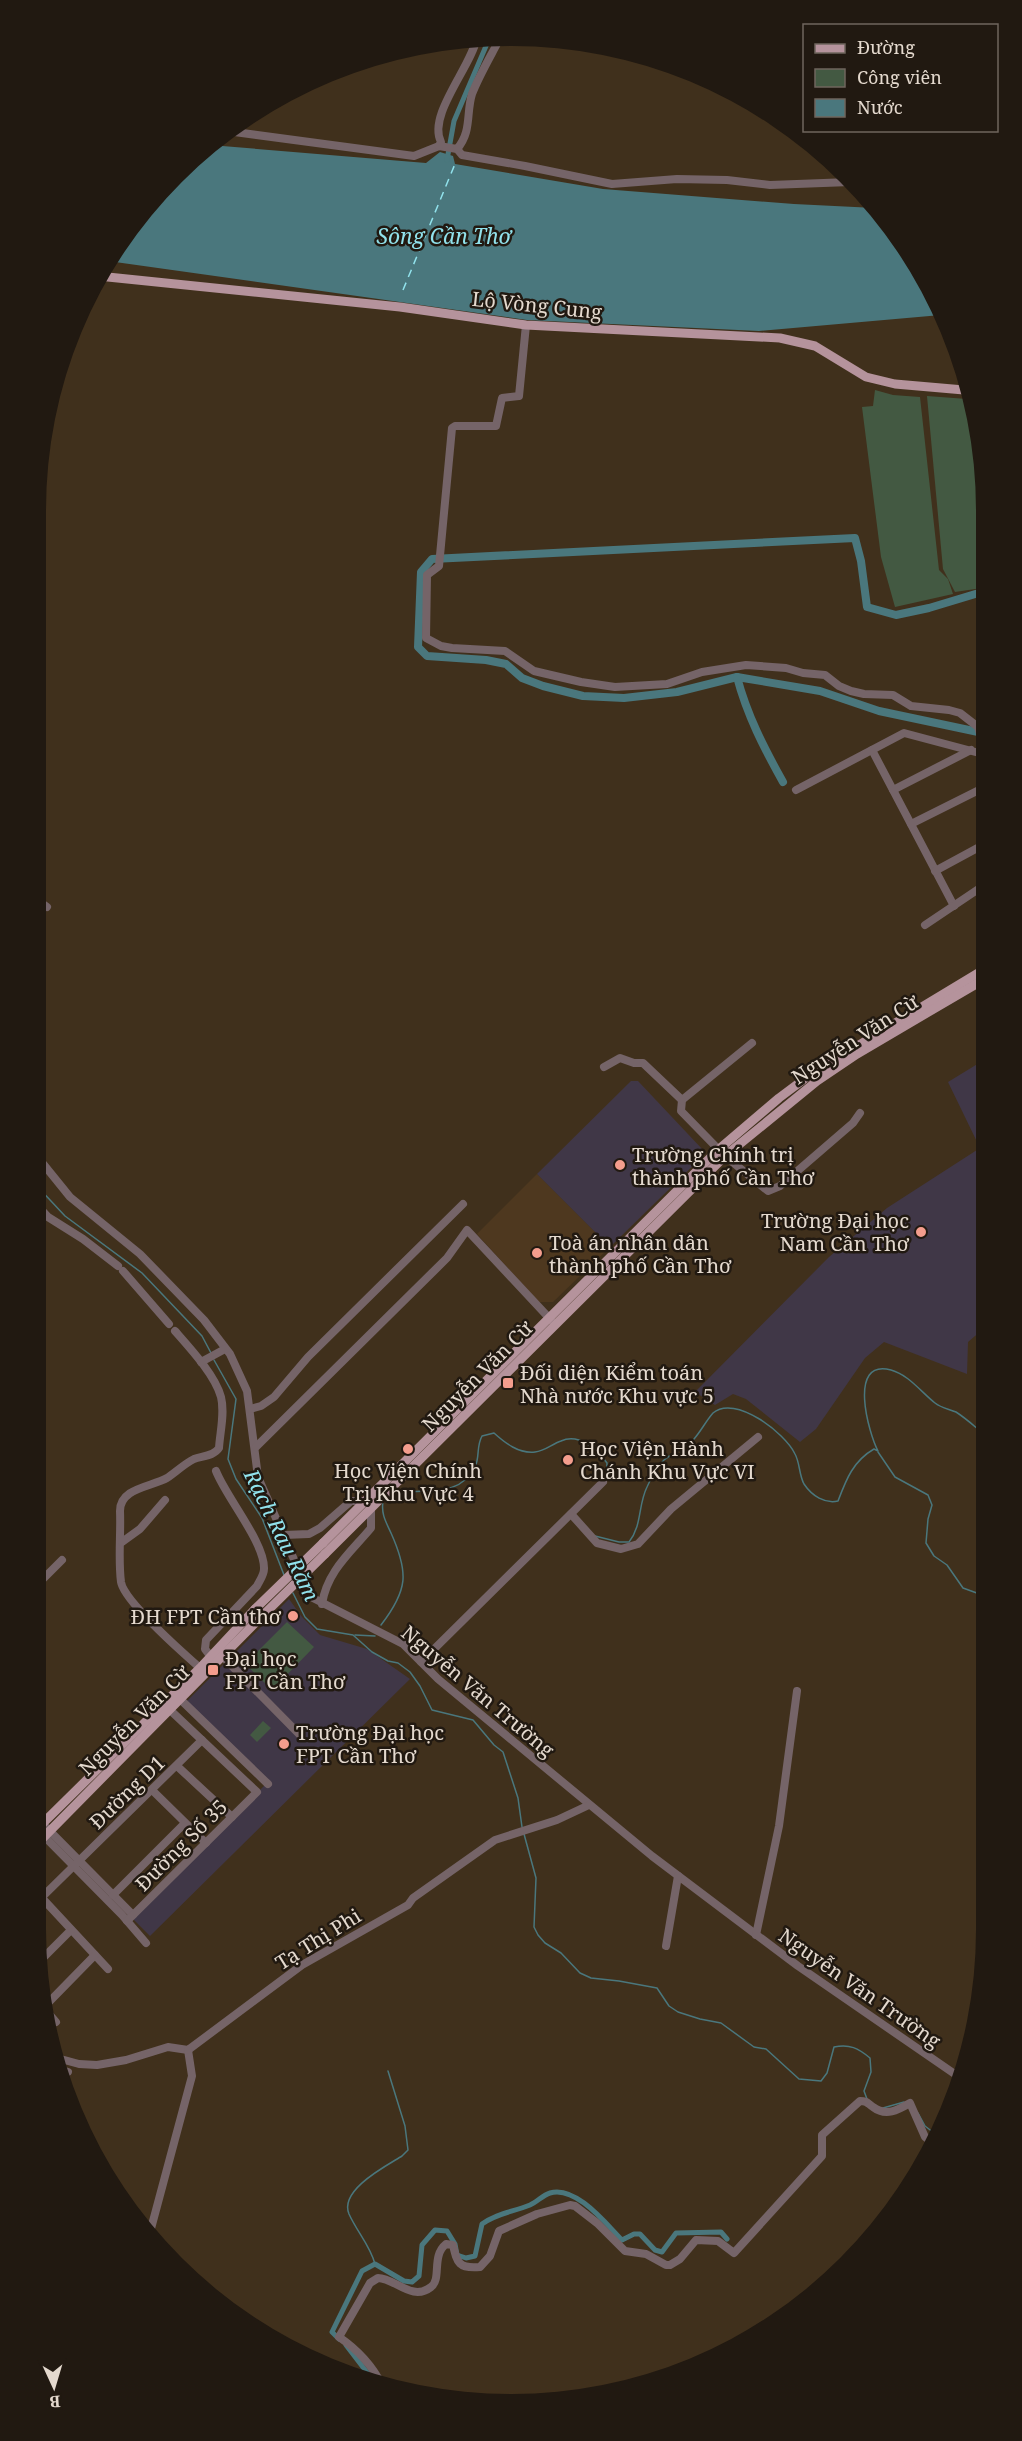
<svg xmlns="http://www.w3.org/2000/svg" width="1022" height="2441" font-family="'Noto Serif',serif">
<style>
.built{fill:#4e381f}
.education{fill:#403747}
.green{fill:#435942}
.water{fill:#4a777d}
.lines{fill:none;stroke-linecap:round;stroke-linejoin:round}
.stream{stroke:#4a777d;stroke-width:1.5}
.canal{stroke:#4a777d;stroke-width:5}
.river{stroke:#4a777d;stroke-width:8}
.ferry{stroke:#91e2ec;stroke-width:1.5;stroke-dasharray:8 6;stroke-linecap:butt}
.minor{stroke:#756468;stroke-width:8}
.major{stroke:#b5939c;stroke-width:9}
.major-bridge{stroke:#b5939c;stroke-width:9}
.poi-dot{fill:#f49d8d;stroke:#211911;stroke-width:2}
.labels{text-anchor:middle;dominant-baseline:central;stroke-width:5;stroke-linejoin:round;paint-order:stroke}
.street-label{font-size:20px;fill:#e4d9ce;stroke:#211911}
.poi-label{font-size:20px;fill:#e4d9ce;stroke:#211911;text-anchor:start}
.water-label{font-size:21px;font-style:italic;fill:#91e2ec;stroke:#211911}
</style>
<rect width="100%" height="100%" fill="#40301c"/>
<polygon class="built" points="537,1174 610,1247 553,1302 539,1302 477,1234"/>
<g class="education">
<polygon points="984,1060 984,1330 982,1330 968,1342 967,1374 884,1342 865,1358 816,1429 800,1442 746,1399 733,1394 715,1405 695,1392 829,1257 887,1208 980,1148 948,1082"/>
<polygon points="631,1081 638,1081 703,1150 703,1156 610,1247 537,1174"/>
<polygon points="289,1599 302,1617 320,1635 367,1649 410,1679 150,1936 131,1917 265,1785 184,1704"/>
</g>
<g class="green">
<polygon points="875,390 893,395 920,397 939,570 948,579 953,594 895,607 881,557 862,407 873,406"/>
<polygon points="927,396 967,399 982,449 982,588 955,592 943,569"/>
<polygon points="287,1622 314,1647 272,1690 245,1664"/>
<polygon points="263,1721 271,1728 257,1742 250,1735"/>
</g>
<polygon class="water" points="210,145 426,163 440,152 453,156 455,164 603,189 794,204 875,208 937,301 941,315 759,331 527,320 108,261 154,198"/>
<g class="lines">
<g class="stream">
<polyline points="36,1185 65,1216 142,1273 202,1336 211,1353"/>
<polyline points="214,1360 236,1399 228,1459 236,1479 262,1518 284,1575"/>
<polyline points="878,1452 895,1477 928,1495 932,1505 928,1519 926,1543 934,1556 947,1565 963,1588 985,1596"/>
<path d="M387 1499C409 1482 456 1505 475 1467 480 1457 476 1447 482 1436L494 1433C505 1443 519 1454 535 1452 545 1451 552 1444 561 1441 579 1433 597 1449 607 1463L606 1480"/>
<path d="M595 1536 619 1542H629C642 1526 638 1505 647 1487 651 1478 657 1466 664 1460 674 1452 685 1448 694 1439 701 1431 706 1421 713 1413 735 1394 785 1433 795 1454 800 1463 799 1475 804 1484 812 1496 825 1504 838 1501 846 1480 853 1461 874 1449L878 1451C869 1434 847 1358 891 1370 909 1375 921 1392 935 1403 941 1408 949 1409 956 1412 967 1419 975 1427 985 1435"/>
<polyline points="293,1593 305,1617 317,1629 353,1635 372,1652 388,1661 398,1663 410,1672 420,1686 432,1710 473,1720 494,1745 503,1752 518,1798 522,1827"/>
<path d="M381 1625C408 1590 409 1573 391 1533 386 1522 381 1514 383 1502"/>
<polyline points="355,1635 375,1636"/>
<path d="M524 1834 536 1878 534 1927 538 1935 545 1943 561 1953 580 1973 591 1978 619 1981 657 1988 669 2006 678 2012 700 2019 721 2023 754 2047 766 2049 799 2079 821 2081 827 2073 834 2047C850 2044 858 2048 870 2058L871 2072 864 2091 867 2099"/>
<polyline points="883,2108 904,2102"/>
<polyline points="918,2113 925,2126 934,2133"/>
<path d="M375 2264C370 2245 357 2232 349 2214 339 2190 386 2166 402 2156L408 2150 405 2126 388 2071"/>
</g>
<g class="canal">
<polyline points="447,160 454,121 489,39"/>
<path d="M339 2339 332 2332 362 2271 375 2264 404 2281 412 2282 419 2276 422 2245 435 2230 447 2231 455 2244 457 2255 466 2258 475 2256 482 2224C497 2213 513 2212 530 2205 537 2202 543 2195 550 2193 576 2185 607 2225 622 2240L634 2234H640L655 2250 662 2252 676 2233 721 2232 727 2239"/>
<polyline points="346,2345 369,2375 371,2381"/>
</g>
<g class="river">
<polyline points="982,592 929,608 896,615 867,607 861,561 855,538 432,559 421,572 418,647 427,656 486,660 506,664 522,678 543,686 583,696 624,698 677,692 737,677 820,691 879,711 983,733"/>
<path d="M737 677C747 715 764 748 783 782"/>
</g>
<polyline class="ferry" points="403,290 455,164"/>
<g class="minor">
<polyline points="479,37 498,42 499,39"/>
<polyline points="227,131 414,156 439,146 457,149 462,155 525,166 612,184 677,179 727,180 770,185 850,182"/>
<path d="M439 146 441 142C427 115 472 66 477 37"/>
<path d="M457 149C472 132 466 113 472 94 479 76 489 59 498 42"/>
<polyline points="526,325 519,396 502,398 496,426 455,426 452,428 439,566 427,575 426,638 441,646 452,648 505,651 534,671 581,682 615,687 667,684 702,672 746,665 786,668 803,673 825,675 839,686 851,691 864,694 893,695 911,706 949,710 960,713 978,727 983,743"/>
<polyline points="872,750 954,906"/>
<polyline points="796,790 904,733 983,754"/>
<polyline points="893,790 971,750"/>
<polyline points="911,824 983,788"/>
<polyline points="935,871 983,845"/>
<polyline points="36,899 47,907"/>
<polyline points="925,925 983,886"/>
<polyline points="752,1043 682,1100 681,1111 725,1156 768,1191 780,1186 853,1123 860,1113"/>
<polyline points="604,1067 620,1058 634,1063 643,1063 682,1100"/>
<polyline points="36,1155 70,1197 140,1254 204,1320 230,1354 247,1391 258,1477 306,1587 313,1598 403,1644 438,1679 652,1856 798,1966 962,2079"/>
<polyline points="36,1204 48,1217 83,1239 118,1266"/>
<polyline points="123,1271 169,1324"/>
<path d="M175 1331C190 1348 215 1375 221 1397 225 1413 220 1432 219 1448 214 1456 202 1456 194 1459 184 1464 176 1472 167 1478 151 1487 120 1488 120 1511 121 1534 118 1559 121 1582 124 1601 184 1654 200 1668"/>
<polyline points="201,1362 225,1349"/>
<polyline points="250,1409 261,1406 274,1397 308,1357 463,1204"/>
<polyline points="256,1447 447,1258 467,1230 551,1320"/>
<polyline points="571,1514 597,1543 621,1549 638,1544 671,1509 758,1437"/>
<polyline points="284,1535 309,1534 320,1528 351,1501 366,1501"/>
<polyline points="122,1542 140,1529 165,1500"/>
<polyline points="36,1586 62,1560"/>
<path d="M322 1604C327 1571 351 1552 371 1528V1508"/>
<polyline points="222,1656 300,1735"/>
<path d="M211 1657 205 1649 206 1640 257 1586C260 1580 264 1575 264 1569 265 1543 226 1497 216 1471"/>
<polyline points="421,1662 603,1482"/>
<polyline points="180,1699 268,1784"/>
<polyline points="177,1766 232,1817"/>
<polyline points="152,1790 206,1843"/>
<polyline points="36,1817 133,1915"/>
<polyline points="36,1828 122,1915 146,1943"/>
<polyline points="113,1895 185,1823"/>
<polyline points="42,1898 108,1969"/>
<polyline points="36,1903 202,1740"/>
<polyline points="127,1921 257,1792 170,1710"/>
<polyline points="756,1935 779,1826 797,1691"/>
<polyline points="666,1946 678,1876"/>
<polyline points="41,1960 71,1930"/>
<polyline points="48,2003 95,1955"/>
<polyline points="50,2015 56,2022"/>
<polyline points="57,2058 79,2064 97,2065 126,2060 168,2047 188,2050 302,1965 408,1905 413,1898 495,1840 557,1820 589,1805"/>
<polyline points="59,2069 68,2072"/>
<polyline points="149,2236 192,2076 188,2050"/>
<polyline points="352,2377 381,2383"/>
<path d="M382 2385C372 2365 358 2350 339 2337L370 2283 378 2278C395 2278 412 2302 431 2287 442 2279 431 2256 446 2244L453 2245C457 2263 459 2269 480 2267L490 2256 499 2231 537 2214 570 2205 575 2206 597 2223 625 2251 646 2254 666 2265H670L680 2259 696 2240 718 2241 734 2253 822 2156V2135L860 2101C867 2101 867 2103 873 2107 886 2117 898 2110 910 2103L925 2137 930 2141"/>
</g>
<g class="major">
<polyline points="98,276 400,307 526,325 780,338 815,346 866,377 895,384 964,390"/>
<polyline points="323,1543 718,1150 779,1098 811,1074 983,970"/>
<polyline points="325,1554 725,1156 817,1081 857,1054 983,980"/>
<polyline points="36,1830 200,1668 255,1609"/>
<polyline points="36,1845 257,1621"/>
</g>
<g class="major-bridge">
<polyline points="255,1609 323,1543"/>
<polyline points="257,1621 325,1554"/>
</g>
</g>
<g class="poi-dot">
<circle cx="620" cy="1165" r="6"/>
<circle cx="921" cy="1232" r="6"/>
<circle cx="537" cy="1253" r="6"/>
<rect x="502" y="1377" width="12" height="12" rx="3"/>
<circle cx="408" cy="1449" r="6"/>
<circle cx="568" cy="1460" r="6"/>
<circle cx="293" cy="1616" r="6"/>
<rect x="207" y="1664" width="12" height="12" rx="3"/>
<circle cx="284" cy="1744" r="6"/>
</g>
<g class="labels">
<g class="street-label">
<text transform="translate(537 305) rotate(6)">Lộ Vòng Cung</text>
<text transform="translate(855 1039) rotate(-33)">Nguyễn Văn Cừ</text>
<text transform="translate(477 1376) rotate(-45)">Nguyễn Văn Cừ</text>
<text transform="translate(478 1691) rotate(40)">Nguyễn Văn Trường</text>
<text transform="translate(134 1720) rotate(-45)">Nguyễn Văn Cừ</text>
<text transform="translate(127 1792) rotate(-44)">Đường D1</text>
<text transform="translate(181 1845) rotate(-45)">Đường Số 35</text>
<text transform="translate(318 1939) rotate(-32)">Tạ Thị Phi</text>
<text transform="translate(860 1988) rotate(35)">Nguyễn Văn Trường</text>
</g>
<g class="poi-label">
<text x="632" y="1154">Trường Chính trị<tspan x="632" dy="23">thành phố Cần Thơ</tspan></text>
<text x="909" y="1220" text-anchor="end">Trường Đại học<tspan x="909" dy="23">Nam Cần Thơ</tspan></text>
<text x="549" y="1242">Toà án nhân dân<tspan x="549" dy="23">thành phố Cần Thơ</tspan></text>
<text x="520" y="1372">Đối diện Kiểm toán<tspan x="520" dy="23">Nhà nước Khu vực 5</tspan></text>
<text x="580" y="1448">Học Viện Hành<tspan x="580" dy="23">Chánh Khu Vực VI</tspan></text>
<text x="408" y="1470" text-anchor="middle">Học Viện Chính<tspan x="408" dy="23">Trị Khu Vực 4</tspan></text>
<text x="281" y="1616" text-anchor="end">ĐH FPT Cần thơ</text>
<text x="225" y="1658">Đại học<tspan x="225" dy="23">FPT Cần Thơ</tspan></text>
<text x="296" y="1732">Trường Đại học<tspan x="296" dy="23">FPT Cần Thơ</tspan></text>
</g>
<g class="water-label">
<text x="444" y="236">Sông Cần Thơ</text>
<text transform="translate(282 1535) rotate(64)">Rạch Rau Răm</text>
</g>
</g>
<path d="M0 0H1022V2441H0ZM510 46H512A464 464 0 0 1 976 510V1930A464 464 0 0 1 512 2394H510A464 464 0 0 1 46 1930V510A464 464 0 0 1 510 46Z" fill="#211911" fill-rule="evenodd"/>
<rect x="803" y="24" width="195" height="108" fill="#211911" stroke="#6f665d" stroke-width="1.5"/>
<rect x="815" y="44" width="30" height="9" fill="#b5939c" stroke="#6f665d" stroke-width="1.5"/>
<text x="857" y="54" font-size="18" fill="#e4d9ce">Đường</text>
<rect x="815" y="69" width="30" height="18" fill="#435942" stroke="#6f665d" stroke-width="1.5"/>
<text x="857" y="84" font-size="18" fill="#e4d9ce">Công viên</text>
<rect x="815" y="99" width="30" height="18" fill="#4a777d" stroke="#6f665d" stroke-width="1.5"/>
<text x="857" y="114" font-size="18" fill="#e4d9ce">Nước</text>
<g transform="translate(54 2387) rotate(176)" stroke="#211911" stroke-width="4.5" paint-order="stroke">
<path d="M0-4.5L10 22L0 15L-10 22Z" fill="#e4d9ce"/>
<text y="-9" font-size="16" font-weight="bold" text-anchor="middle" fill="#e4d9ce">B</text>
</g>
</svg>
